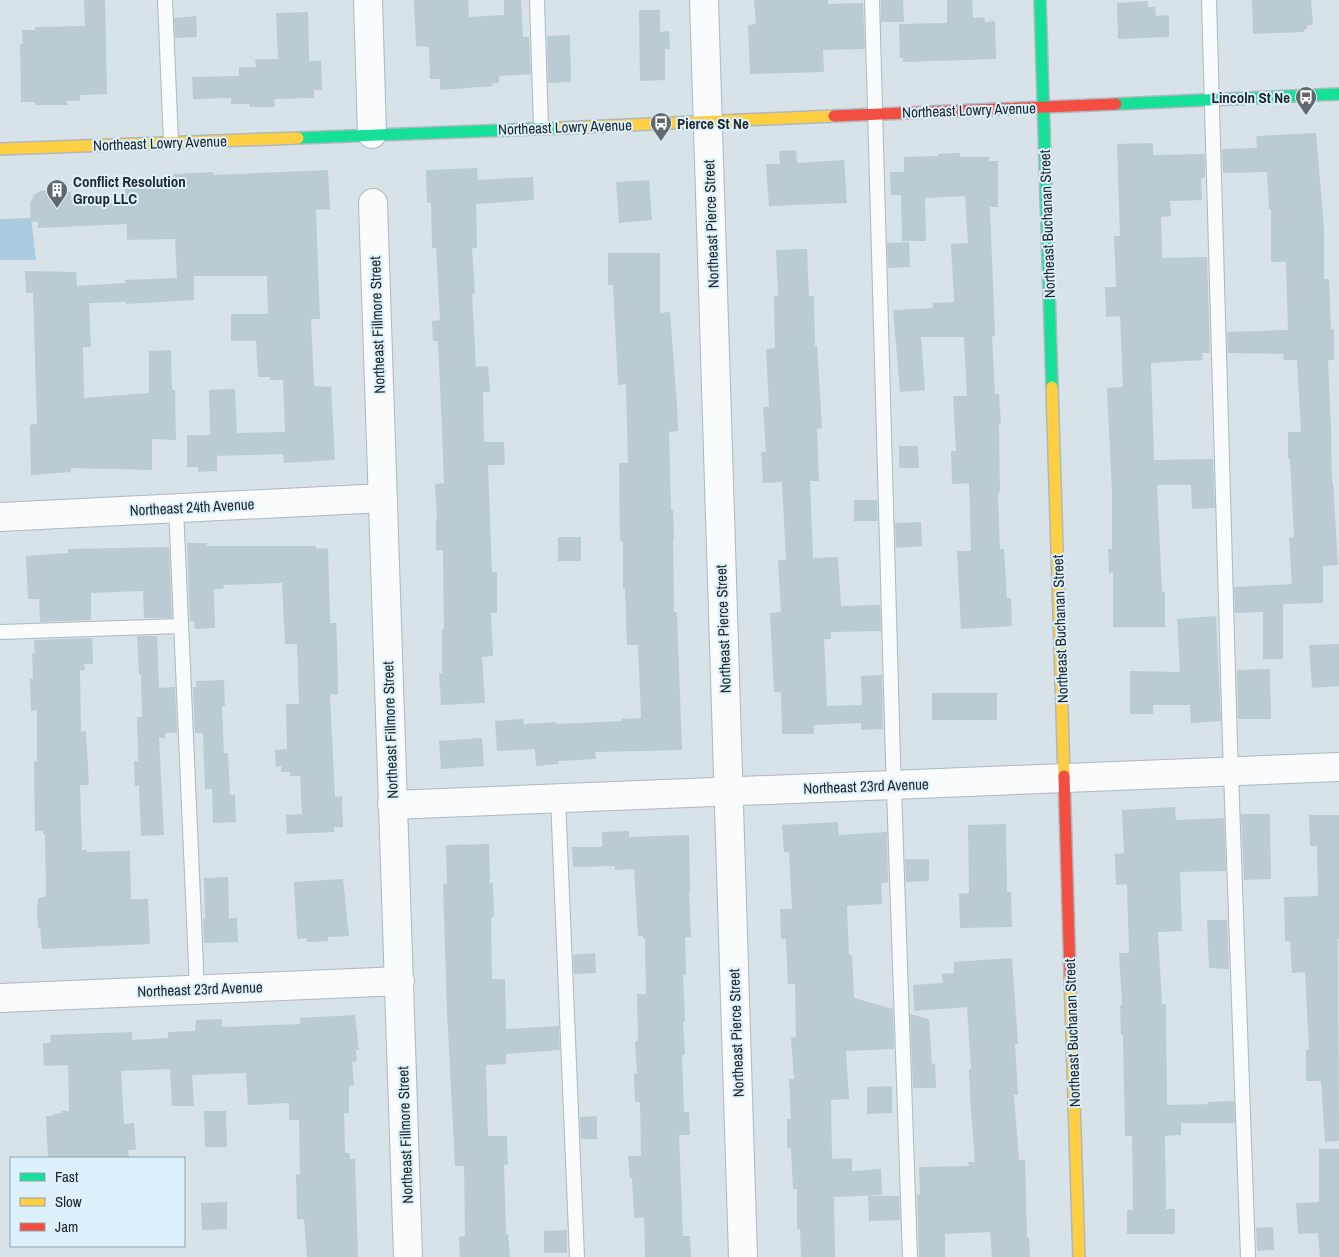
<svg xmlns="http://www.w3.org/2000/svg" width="1339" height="1257" font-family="'Archivo Narrow',sans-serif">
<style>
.green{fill:#abcbde}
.building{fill:#bacbd4}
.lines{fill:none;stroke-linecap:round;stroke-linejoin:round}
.lane-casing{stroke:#afb8be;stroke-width:16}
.street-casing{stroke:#afb8be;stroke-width:30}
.fast-casing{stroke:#afb8be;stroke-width:14}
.slow-casing{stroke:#afb8be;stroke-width:14}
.jam-casing{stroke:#afb8be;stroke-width:14}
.lane{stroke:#f9fbfc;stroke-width:14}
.street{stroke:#f9fbfc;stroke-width:28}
.fast{stroke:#16e098;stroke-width:11}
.slow{stroke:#ffcf43;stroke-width:11}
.jam{stroke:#f24e42;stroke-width:11}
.labels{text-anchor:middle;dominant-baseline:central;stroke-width:4;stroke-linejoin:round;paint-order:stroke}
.poi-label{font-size:15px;font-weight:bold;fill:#21282d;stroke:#ddf1fd;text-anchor:start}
.street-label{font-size:15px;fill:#21282d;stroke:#ddf1fd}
</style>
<rect width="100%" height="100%" fill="#d7e2e9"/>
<polygon class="green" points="31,218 36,260 0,260 0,219"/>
<g class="building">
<polygon points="84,0 105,0 107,94 80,95 80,101 67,101 68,105 35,105 35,102 21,102 20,44 23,44 22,30 35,30 35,27 85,26"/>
<polygon points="414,0 468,0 469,17 504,15 504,0 521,0 523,37 529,37 531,74 499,76 499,83 492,83 493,86 440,90 440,79 430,79 429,47 416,46"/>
<polygon points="754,0 828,0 828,4 863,3 865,49 823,50 824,72 750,74 748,25 756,24"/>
<polygon points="881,0 903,0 904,22 881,22"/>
<polygon points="947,0 972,0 973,18 984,17 985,22 995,21 996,59 903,62 903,58 900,58 899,24 947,23"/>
<polygon points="1252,0 1311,0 1313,25 1307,25 1307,29 1304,30 1304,32 1253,34"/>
<polygon points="1148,1 1148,7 1155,7 1156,16 1169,15 1169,37 1118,39 1117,3"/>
<polygon points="639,10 660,10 660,32 669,31 670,49 665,49 665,80 640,81"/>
<polygon points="308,12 309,61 321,61 322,90 314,90 314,98 274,99 275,107 250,107 249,104 231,104 231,98 193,99 192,77 239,76 239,67 256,67 255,59 278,59 276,13"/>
<polygon points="196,16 197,37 175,38 174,18"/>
<polygon points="570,35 571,82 548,83 547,36"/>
<polygon points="1316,133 1324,228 1324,279 1329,279 1331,329 1334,329 1334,360 1328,360 1331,429 1332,482 1333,482 1338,565 1323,566 1323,603 1283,604 1283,659 1263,659 1263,612 1235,613 1234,587 1292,584 1289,538 1294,537 1290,459 1288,459 1288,432 1301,432 1297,360 1284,360 1283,354 1228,353 1227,332 1288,330 1286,262 1271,262 1271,209 1269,209 1267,172 1223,173 1222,149 1257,148 1256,136"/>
<polygon points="1153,143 1153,155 1205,154 1205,174 1204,178 1201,178 1202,200 1170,201 1171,216 1161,217 1162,258 1207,257 1210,353 1202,353 1203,360 1151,363 1154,460 1213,459 1215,508 1192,509 1191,485 1157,485 1162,592 1165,592 1165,627 1113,627 1113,572 1109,573 1108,549 1112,549 1112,493 1107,388 1123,387 1120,316 1106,317 1105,287 1116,287 1114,236 1120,236 1117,144"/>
<polygon points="796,150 797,163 844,160 847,203 769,206 766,164 780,164 779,151"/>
<polygon points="960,153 960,157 989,157 989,161 998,161 998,207 990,207 995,336 992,336 995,394 999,394 1001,424 999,424 1000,492 998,493 1000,549 1004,549 1007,598 1011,598 1012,626 961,629 957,551 971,551 969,483 952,484 951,451 956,451 953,396 967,396 964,337 921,337 925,390 900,392 893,310 933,308 933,303 954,302 951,244 968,243 965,196 925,198 926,241 902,241 901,195 891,195 890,172 904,172 904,157 938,156 938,154"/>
<polygon points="477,168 478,180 533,177 534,200 476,204 477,248 472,248 475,293 472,294 476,367 488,366 490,392 483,392 484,442 504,442 505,465 488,465 492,572 497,572 497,613 491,613 493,656 482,657 485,703 441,705 439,673 442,673 442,629 444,629 443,550 436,550 436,520 437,520 435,484 444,483 442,431 438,341 433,341 432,321 440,320 436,248 432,248 431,203 427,203 426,170"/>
<polygon points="328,170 330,209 316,210 320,319 311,319 314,386 331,387 335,460 284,463 283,454 217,456 217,471 198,472 198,467 187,467 187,435 210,435 209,390 235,389 237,433 285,432 283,380 270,380 270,377 258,377 256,341 231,341 231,314 268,314 267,276 194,276 194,300 126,304 126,302 89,303 91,347 83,347 84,398 149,393 149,351 171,350 172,390 175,390 176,440 152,439 152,470 71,468 71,472 31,475 30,425 37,424 33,293 26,293 25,271 76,272 77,286 125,283 125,280 177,278 175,239 127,240 127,224 38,228 38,222 31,222 30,203 34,195 40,191 53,190 53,192 71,192 71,196 82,195 83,204 126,202 125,188 174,186 173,174 213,172 213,175"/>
<polygon points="649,180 652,220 619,223 616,182"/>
<polygon points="909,242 910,267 888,268 887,243"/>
<polygon points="807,249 809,296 814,296 815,346 817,346 822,428 817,429 819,481 810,481 813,558 838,557 841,606 880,605 881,631 831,632 831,639 824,639 827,706 862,705 861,676 882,675 883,729 861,730 861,723 814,725 814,734 782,734 781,692 774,692 770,613 781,612 778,560 786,560 782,482 763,483 761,452 766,452 763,407 769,407 766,349 775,348 774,296 778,296 776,250"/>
<polygon points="608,253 660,253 660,313 670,312 677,405 678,431 669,432 671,510 673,510 674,539 673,539 674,612 677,612 682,750 595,752 596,759 558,761 559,764 536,766 535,749 497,751 495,721 523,719 524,724 556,722 556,724 622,721 622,719 641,718 638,645 627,645 625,589 623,589 623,541 620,541 619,463 628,463 626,384 618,385 613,285 608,285"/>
<polygon points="899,446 918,446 919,468 899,468"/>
<polygon points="854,500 877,500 878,521 854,521"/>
<polygon points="921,522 922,546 896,548 895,523"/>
<rect x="558" y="537" width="23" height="24"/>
<polygon points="187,543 207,543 207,546 316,546 316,549 328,548 330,623 336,623 337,641 338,695 331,694 330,696 335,797 342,796 343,827 334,827 334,832 287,834 286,815 302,814 300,776 290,776 290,772 281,772 281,766 276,767 275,750 287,749 286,704 299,704 297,644 285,644 282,583 223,585 224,589 214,589 215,628 195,629 194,621 190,621"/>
<polygon points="169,547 172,618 144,618 143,591 91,593 91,620 40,622 39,599 28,599 26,556 68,553 68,549"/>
<polygon points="1216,616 1221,721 1191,723 1190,705 1153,705 1153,714 1130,714 1130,671 1180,672 1177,619"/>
<polygon points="137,636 157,636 159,688 175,687 177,733 165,733 165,738 159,738 164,835 141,836 139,786 135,786 134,761 138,761 137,717 142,717 141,675 139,675"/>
<polygon points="92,638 93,664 84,664 85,670 80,670 81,732 86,731 89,785 80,785 82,850 87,850 87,852 130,851 131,899 148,899 150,944 42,949 40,928 38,928 37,911 38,898 45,897 46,891 45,834 43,834 43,831 35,831 34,762 37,761 37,710 31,711 30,679 33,679 32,653 35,653 34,640"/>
<polygon points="1339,644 1339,686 1312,688 1309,645"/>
<polygon points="1270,669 1271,719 1238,719 1237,670"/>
<polygon points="224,680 225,706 222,706 224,753 228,753 230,795 235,795 236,822 213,823 212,789 205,789 203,733 195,733 193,687 196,687 196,681"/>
<rect x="932" y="693" width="65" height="27"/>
<polygon points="482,738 484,766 441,769 439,741"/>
<polygon points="1175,807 1176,820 1224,818 1226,871 1180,872 1182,931 1158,932 1162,1004 1166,1004 1167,1105 1208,1104 1208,1102 1234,1101 1235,1123 1181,1123 1181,1135 1165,1136 1166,1209 1175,1209 1175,1234 1127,1234 1127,1210 1133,1210 1132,1136 1125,1136 1123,1035 1121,1035 1120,1005 1122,1005 1119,953 1129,953 1127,884 1116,885 1115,854 1124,853 1122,810"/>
<polygon points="1241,814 1270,814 1271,879 1244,880"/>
<polygon points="1309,815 1339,815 1339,939 1338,939 1339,1141 1325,1142 1321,1081 1306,1081 1306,1050 1309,1050 1305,972 1292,973 1290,941 1285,941 1284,897 1318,896 1317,846 1310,846"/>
<polygon points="838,822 839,835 887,832 888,882 881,883 882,904 847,906 849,955 852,955 854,998 893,1009 894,1049 846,1051 849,1099 831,1100 832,1159 852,1158 852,1171 881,1169 882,1195 834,1197 835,1257 801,1257 800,1229 797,1229 797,1189 793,1189 791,1148 787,1148 787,1119 791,1119 789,1079 794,1079 791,1038 796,1037 795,984 788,984 786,939 781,939 780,909 792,909 789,852 784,852 782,825"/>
<polygon points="1006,824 1007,892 1011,892 1012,927 960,928 959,894 969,893 968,825"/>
<polygon points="629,831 629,837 689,835 690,893 689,893 691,937 685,937 686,975 683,975 685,1021 683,1022 685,1055 682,1055 684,1112 689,1112 690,1135 679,1135 683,1236 690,1236 691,1257 645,1257 644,1217 634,1218 632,1178 630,1178 628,1156 641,1156 640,1102 635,1102 634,1074 637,1074 635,1041 638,1041 637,994 646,994 645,939 643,939 643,936 638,936 634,869 615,870 615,866 573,867 572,847 602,847 602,832"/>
<polygon points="489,844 490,883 493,883 494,917 491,917 492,979 505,979 506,1029 559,1026 560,1050 506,1054 506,1064 486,1065 488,1136 507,1136 508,1164 504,1165 506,1234 508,1234 510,1257 460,1257 459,1237 465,1236 464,1166 455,1166 447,1011 443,884 447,884 446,845"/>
<polygon points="905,859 929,859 929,881 906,882"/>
<polygon points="228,877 229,918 237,918 238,942 204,943 203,919 205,919 204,878"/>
<polygon points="343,879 349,936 328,937 328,941 307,942 307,938 297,939 294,882"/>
<polygon points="1207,920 1227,920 1229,969 1209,968"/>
<polygon points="595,953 596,973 574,974 573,955"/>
<polygon points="1012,958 1018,1044 1015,1044 1018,1095 1014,1095 1019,1160 1025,1160 1027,1237 1029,1237 1030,1257 992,1257 990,1232 945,1234 945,1257 919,1257 917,1195 920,1195 919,1167 969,1166 968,1162 975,1162 970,1097 969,1069 971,1069 967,1007 914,1011 913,985 943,983 942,974 954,973 954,962"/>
<polygon points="910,1014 929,1019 932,1064 935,1063 936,1088 913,1088"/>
<polygon points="355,1015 359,1050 356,1050 357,1061 352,1062 354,1085 349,1086 349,1113 344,1113 345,1151 346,1153 350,1153 350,1159 355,1159 358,1257 307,1257 304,1219 297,1219 296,1174 300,1174 299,1120 289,1120 289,1103 248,1105 246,1073 192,1075 194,1106 172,1106 170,1069 121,1071 124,1124 134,1123 136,1150 128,1150 129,1158 48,1158 46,1116 53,1116 53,1114 62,1113 62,1111 69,1111 68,1065 44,1066 43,1043 51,1043 50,1035 132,1032 132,1040 168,1038 168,1032 195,1031 196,1020 222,1019 222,1027 300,1024 300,1018"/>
<polygon points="892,1086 892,1113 867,1114 867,1087"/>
<polygon points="204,1111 226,1111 227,1147 205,1147"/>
<polygon points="597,1116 597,1139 581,1139 580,1117"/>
<polygon points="1319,1149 1339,1149 1339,1257 1320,1257 1318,1233 1298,1234 1296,1203 1319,1202"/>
<polygon points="868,1196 899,1196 900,1220 869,1221"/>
<polygon points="227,1202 227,1229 202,1230 201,1203"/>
<polygon points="1273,1227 1274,1250 1257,1251 1256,1228"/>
<polygon points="567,1230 567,1253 544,1253 544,1231"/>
</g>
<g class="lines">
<g class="lane-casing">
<g id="lane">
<polyline points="165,0 171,142"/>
<polyline points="537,0 541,127"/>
<polyline points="872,0 893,760 910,1257"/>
<polyline points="1209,0 1230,744 1248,1257"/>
<polyline points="176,508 197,989"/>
<polyline points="0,632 181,626"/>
<polyline points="558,798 577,1257"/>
</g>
</g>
<g class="street-casing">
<g id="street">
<polyline points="368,0 372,134"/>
<polyline points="704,0 743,1257"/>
<polyline points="373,203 408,1257"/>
<polyline points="0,517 383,498"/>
<polyline points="392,805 1339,767"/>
<polyline points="0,998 400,981"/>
</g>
</g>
<g class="fast-casing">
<g id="fast">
<polyline points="1040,0 1052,387"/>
<polyline points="1116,104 1339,94"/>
<polyline points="298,138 560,128"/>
</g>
</g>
<g class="slow-casing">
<g id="slow">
<polyline points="560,128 834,116"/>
<polyline points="0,149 298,138"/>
<polyline points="1052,387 1064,776"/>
<polyline points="1070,974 1079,1257"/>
</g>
</g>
<g class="jam-casing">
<g id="jam">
<polyline points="834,116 1116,104"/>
<polyline points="1064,776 1070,974"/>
</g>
</g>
<use href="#lane" class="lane"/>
<use href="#street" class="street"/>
<use href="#fast" class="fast"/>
<use href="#slow" class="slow"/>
<use href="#jam" class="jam"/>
</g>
<defs>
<g id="bus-pin" transform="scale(1.125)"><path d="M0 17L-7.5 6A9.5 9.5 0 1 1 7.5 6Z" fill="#61696f" stroke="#ddf1fd"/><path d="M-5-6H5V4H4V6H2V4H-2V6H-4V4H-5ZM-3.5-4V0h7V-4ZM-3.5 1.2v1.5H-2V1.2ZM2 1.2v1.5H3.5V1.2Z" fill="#fff"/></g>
<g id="building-pin" transform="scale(1.125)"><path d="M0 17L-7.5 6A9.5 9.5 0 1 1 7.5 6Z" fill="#61696f" stroke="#ddf1fd"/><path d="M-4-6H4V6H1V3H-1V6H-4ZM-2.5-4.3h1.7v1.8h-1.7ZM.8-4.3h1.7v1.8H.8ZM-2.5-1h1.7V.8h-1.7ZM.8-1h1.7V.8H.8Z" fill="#fff"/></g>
</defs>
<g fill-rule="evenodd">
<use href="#bus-pin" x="1306" y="97"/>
<use href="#bus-pin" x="661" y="123"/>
<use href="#building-pin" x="57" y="190"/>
</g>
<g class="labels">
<g class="poi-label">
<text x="1290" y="97" text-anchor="end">Lincoln St Ne</text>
<text x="677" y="123">Pierce St Ne</text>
<text x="73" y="181">Conflict Resolution<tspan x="73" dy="17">Group LLC</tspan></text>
</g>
<g class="street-label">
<text transform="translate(969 110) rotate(-2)">Northeast Lowry Avenue</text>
<text transform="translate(565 127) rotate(-2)">Northeast Lowry Avenue</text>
<text transform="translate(160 143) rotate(-2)">Northeast Lowry Avenue</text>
<text transform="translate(711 224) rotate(-92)">Northeast Pierce Street</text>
<text transform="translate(1047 224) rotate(-92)">Northeast Buchanan Street</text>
<text transform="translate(377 325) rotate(-92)">Northeast Fillmore Street</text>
<text transform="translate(192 507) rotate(-3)">Northeast 24th Avenue</text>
<text transform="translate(723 629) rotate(-92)">Northeast Pierce Street</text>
<text transform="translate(1060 629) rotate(-92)">Northeast Buchanan Street</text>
<text transform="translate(390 730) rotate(-92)">Northeast Fillmore Street</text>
<text transform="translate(866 786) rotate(-2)">Northeast 23rd Avenue</text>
<text transform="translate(200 989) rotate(-2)">Northeast 23rd Avenue</text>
<text transform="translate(736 1033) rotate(-92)">Northeast Pierce Street</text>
<text transform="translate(1072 1033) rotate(-92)">Northeast Buchanan Street</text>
<text transform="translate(405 1135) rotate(-92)">Northeast Fillmore Street</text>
</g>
</g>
<rect x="10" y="1157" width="175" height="90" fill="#ddf1fd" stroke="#92a1aa"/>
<rect x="20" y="1173" width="25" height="8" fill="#16e098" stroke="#92a1aa"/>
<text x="55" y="1182" font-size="15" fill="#21282d">Fast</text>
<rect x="20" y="1198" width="25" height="8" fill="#ffcf43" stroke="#92a1aa"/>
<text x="55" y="1207" font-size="15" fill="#21282d">Slow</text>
<rect x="20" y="1223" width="25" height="8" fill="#f24e42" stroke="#92a1aa"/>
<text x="55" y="1232" font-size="15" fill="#21282d">Jam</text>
</svg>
